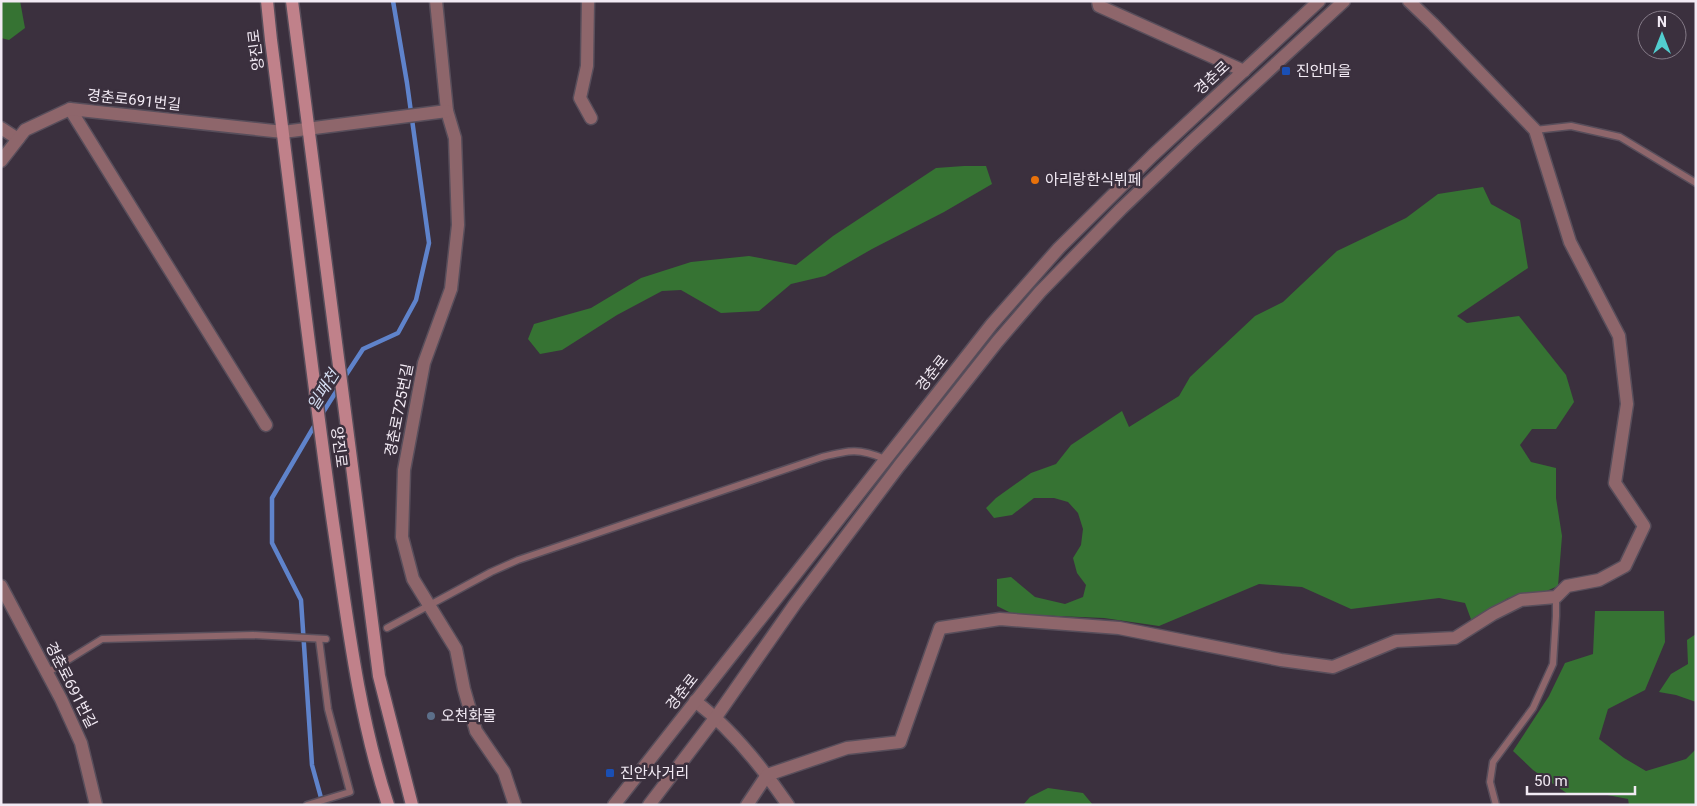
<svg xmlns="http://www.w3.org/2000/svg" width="1697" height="806" font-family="Roboto,'Noto Sans KR',sans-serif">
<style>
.forest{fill:#367333}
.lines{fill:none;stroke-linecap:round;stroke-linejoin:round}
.stream{stroke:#5f83cb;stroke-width:4.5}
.service-casing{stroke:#584e5b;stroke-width:9}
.minor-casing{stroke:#584e5b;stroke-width:15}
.tertiary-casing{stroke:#584e5b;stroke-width:15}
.secondary-casing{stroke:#584e5b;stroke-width:15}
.service{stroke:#8e666b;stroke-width:6}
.minor{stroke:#8e666b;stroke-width:12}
.tertiary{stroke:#8e666b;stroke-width:12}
.secondary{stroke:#c0818a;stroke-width:12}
.transit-dot{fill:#1a4fb4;stroke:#3b303e;stroke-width:2}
.food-dot{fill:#e8710a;stroke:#3b303e;stroke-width:2}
.service-dot{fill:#5c6f8a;stroke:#3b303e;stroke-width:2}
.labels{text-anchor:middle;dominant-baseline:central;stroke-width:5;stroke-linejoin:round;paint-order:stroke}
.street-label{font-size:15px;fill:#f2eaf4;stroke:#3b303e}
.poi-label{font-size:15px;fill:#f2eaf4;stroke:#3b303e;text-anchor:start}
.water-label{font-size:16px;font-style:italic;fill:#d5dff3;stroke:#3b303e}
</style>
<rect width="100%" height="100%" fill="#3b303e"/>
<g class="forest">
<polygon points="1,1 20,1 25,28 9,40 1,38"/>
<polygon points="964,166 986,166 992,184 944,212 872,249 825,276 791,284 759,311 721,313 681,290 662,291 617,315 562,350 540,354 528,339 534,324 591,308 641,278 691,262 749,256 796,265 833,236 936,168"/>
<polygon points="1483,187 1491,204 1520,220 1528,268 1457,316 1467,323 1519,316 1566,375 1574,402 1556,429 1532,429 1520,445 1531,462 1556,468 1556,498 1562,536 1558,586 1542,593 1508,598 1472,622 1465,603 1439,598 1351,609 1302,587 1259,584 1159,626 1104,618 1013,614 997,606 997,579 1011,577 1035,597 1065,604 1083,597 1086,585 1077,573 1073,558 1081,545 1083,529 1078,513 1068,502 1054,498 1034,498 1012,515 994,518 986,508 996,498 1031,473 1056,464 1071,445 1122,411 1129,427 1179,396 1190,377 1255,316 1283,302 1337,251 1406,218 1438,194"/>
<polygon points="1595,611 1664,611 1665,642 1645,690 1608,709 1599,739 1624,758 1646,771 1686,759 1696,749 1696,805 1629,805 1628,799 1602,794 1568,794 1533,770 1513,751 1549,696 1565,663 1593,654"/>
<polygon points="1696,634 1696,702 1676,695 1659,692 1671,674 1688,664 1687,640"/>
<polygon points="1048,788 1083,793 1093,805 1023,805 1030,797"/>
</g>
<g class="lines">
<g class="stream">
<polyline points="344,378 363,349 398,333 416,300 429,243 407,83 393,1"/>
<polyline points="322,414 339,387"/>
<polyline points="316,423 272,498 272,543 301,600 312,765 323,805"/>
</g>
<g class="service-casing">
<g id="service">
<polyline points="1535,130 1571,126 1620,137 1696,183"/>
<path d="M387 628 491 572 518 560 822 457C850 450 859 448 885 459"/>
<polyline points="47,673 102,639 253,635 326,639"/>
<polyline points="307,805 350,792 328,709 319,639"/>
<polyline points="1496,805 1490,782 1493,762 1533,708 1553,664 1556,616 1556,597"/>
</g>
</g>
<g class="minor-casing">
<g id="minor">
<polyline points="436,1 447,111 455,138 458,225 451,289 424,363 404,470 402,537 413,579 456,649 464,689 476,731 504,772 515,805"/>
<polyline points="588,1 587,66 580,98 591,118"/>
<polyline points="1098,1 1099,6 1244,71"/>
<polyline points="70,109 266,425"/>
<polyline points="1,128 18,139"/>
<polyline points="1,161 25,130 70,109 283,132 447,111"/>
<polyline points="1,586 61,699 81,743 96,805"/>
<path d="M695 701C732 729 762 767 788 805"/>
<polyline points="747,805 767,775 847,748 900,742 940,628 1000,619 1119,628 1281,660 1333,667 1396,641 1455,638 1493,614 1521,600 1556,597 1567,586 1599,580 1625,566 1644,526 1615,483 1627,404 1619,336 1570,242 1535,130 1433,24 1409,1"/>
</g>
</g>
<g class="tertiary-casing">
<g id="tertiary">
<polyline points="614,805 992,324 1059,248 1153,155 1319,1"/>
<polyline points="649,805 716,717 795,604 899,466 997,342 1040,292 1121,209 1191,142 1344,1"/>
</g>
</g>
<g class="secondary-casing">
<g id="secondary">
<path d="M267 1 271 40C292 201 310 362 333 523 347 617 358 714 388 805"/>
<polyline points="292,1 379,676 412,805"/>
</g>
</g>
<use href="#service" class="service"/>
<use href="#minor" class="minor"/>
<use href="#tertiary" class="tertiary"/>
<use href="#secondary" class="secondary"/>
</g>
<g class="transit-dot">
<rect x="1281" y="66" width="10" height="10" rx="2.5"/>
<rect x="605" y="768" width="10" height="10" rx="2.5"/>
</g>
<circle class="food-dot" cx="1035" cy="180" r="5"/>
<circle class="service-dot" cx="431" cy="716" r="5"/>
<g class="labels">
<g class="street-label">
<text transform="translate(256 50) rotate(-97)">양진로</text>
<text transform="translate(1212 78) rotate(-43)">경춘로</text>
<text transform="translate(134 100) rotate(6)">경춘로691번길</text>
<text transform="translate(932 373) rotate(-52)">경춘로</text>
<text transform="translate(399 410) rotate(-79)">경춘로725번길</text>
<text transform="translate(339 447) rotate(83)">양진로</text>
<text transform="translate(71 685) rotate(63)">경춘로691번길</text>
<text transform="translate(682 692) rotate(-52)">경춘로</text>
</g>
<g class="poi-label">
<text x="1296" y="71">진안마을</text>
<text x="1045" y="180">아리랑한식뷔페</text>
<text x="441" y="716">오천화물</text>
<text x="620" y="773">진안사거리</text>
</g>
<g class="water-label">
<text transform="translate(323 390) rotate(-58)">일패천</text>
</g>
</g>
<rect width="1697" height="806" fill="none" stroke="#f2eaf4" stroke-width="5"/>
<g transform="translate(1662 35)"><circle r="24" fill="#3b303e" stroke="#847a87"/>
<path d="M0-4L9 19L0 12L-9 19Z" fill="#52cdcf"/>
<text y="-8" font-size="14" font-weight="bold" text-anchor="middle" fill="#f2eaf4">N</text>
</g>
<path d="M1527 786v8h108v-8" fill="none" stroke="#f2eaf4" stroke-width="2.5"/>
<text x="1534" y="786" font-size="15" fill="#f2eaf4" stroke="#3b303e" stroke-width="4" paint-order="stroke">50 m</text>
</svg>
